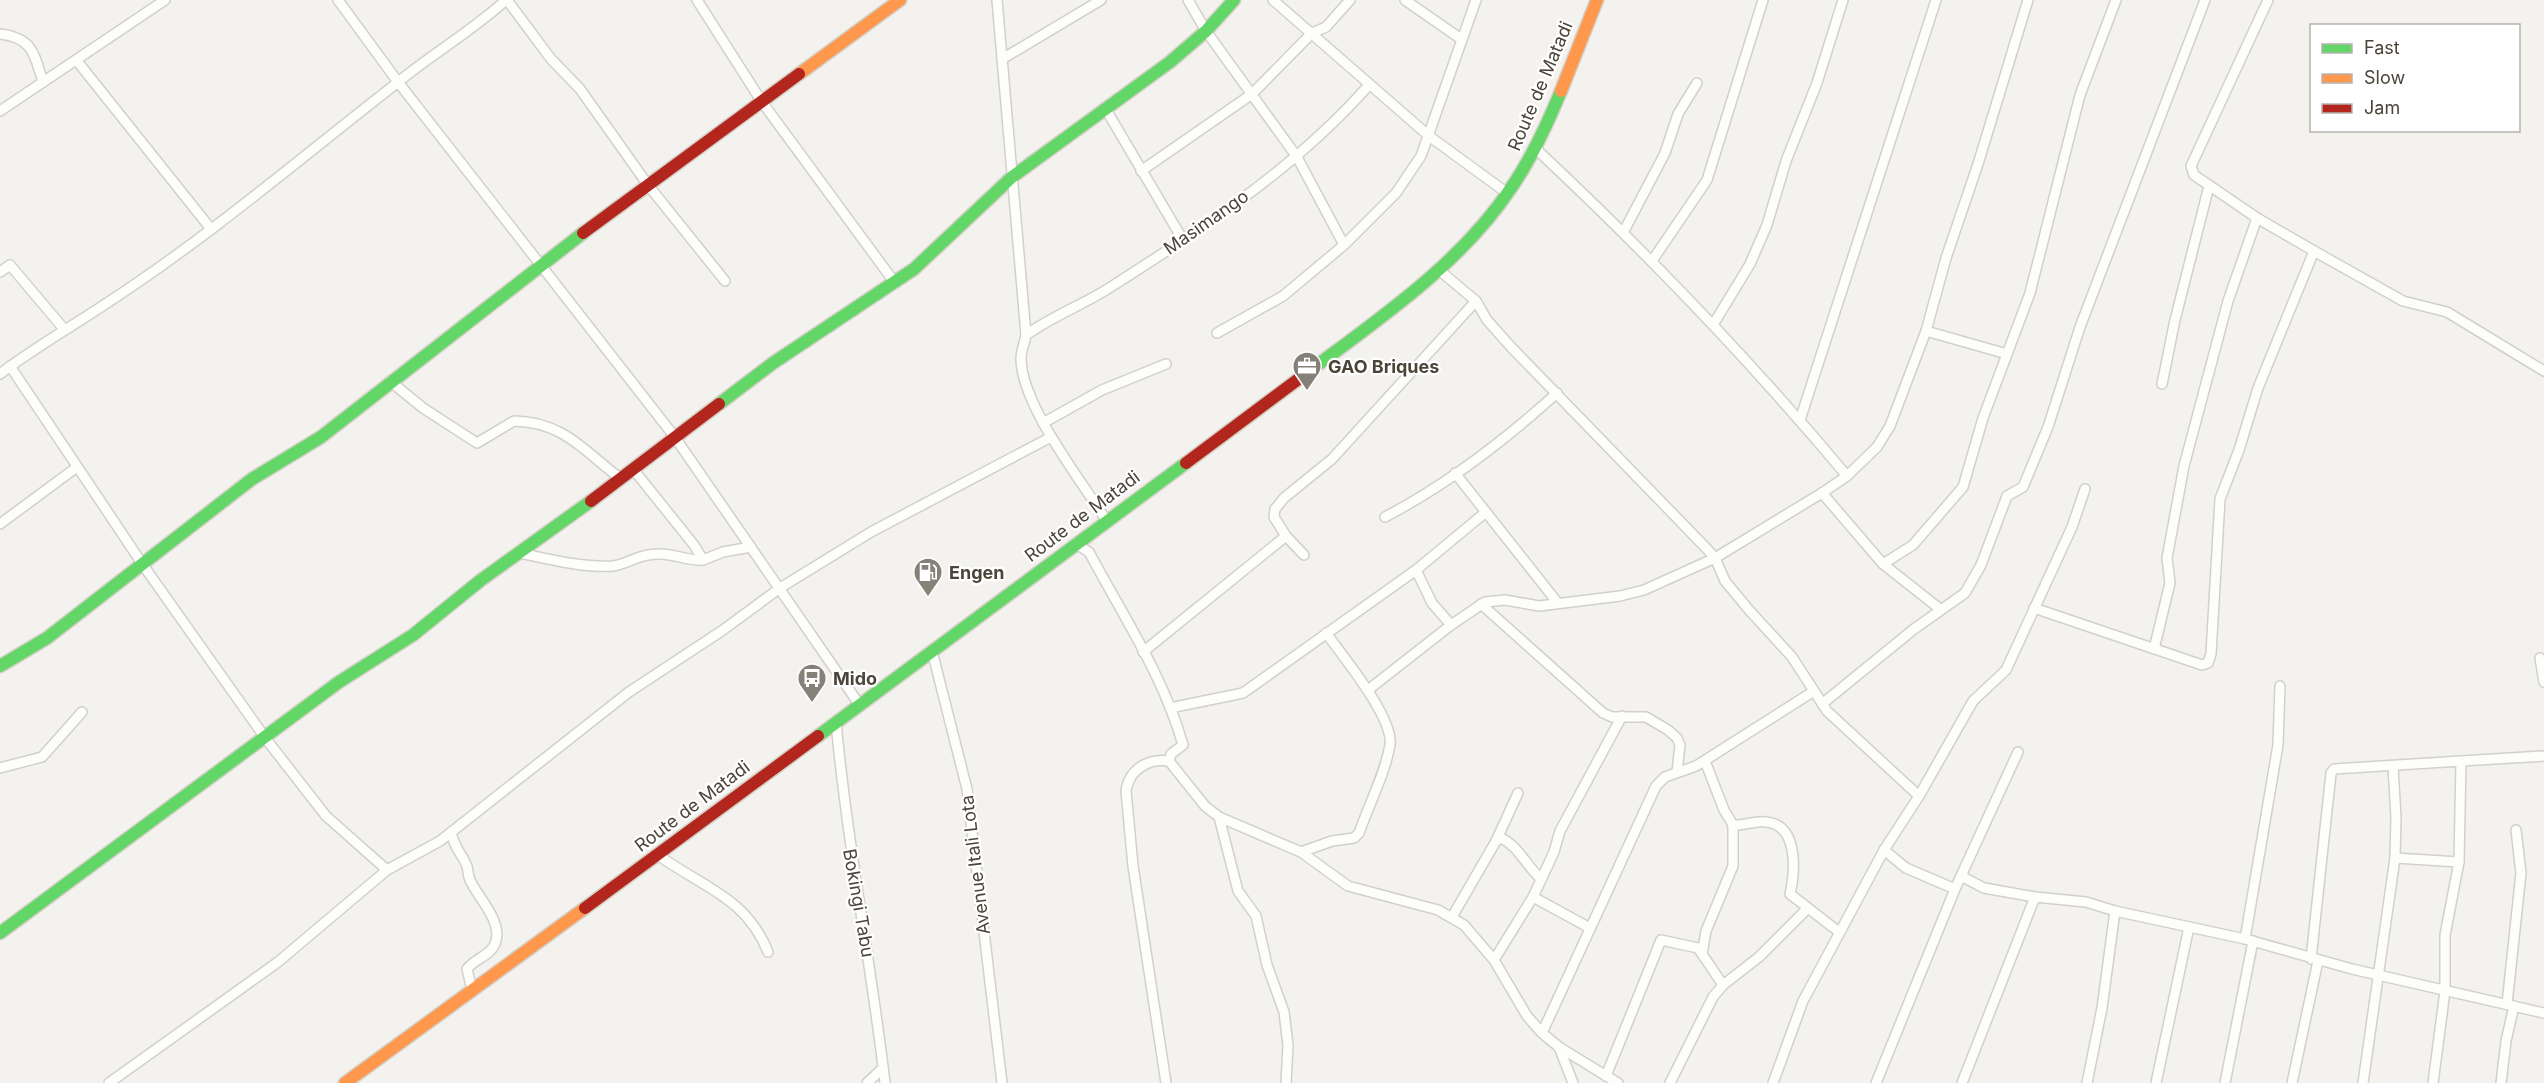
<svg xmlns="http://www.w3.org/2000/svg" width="2544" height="1083" font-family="Inter,sans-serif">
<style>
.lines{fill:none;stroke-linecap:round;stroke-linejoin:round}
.street-casing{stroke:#d2d0cb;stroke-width:12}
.fast-casing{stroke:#d3cfc5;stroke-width:15}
.slow-casing{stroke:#d3cfc5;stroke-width:15}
.jam-casing{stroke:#d3cfc5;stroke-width:15}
.street{stroke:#fdfdfc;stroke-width:9}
.fast{stroke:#63d668;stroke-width:12}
.slow{stroke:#ff974d;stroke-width:12}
.jam{stroke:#b3261e;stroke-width:12}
.labels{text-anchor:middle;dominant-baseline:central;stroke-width:4.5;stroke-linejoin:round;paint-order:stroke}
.street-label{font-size:18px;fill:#4b4439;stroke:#fff}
.poi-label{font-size:18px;font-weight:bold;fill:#4b4439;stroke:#fff;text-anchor:start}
</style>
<rect width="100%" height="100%" fill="#f4f2ee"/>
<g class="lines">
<g class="street-casing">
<g id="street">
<polyline points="338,0 398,82 674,436 859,704"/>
<polyline points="507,0 551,59 580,89 648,185 725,281"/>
<polyline points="697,0 762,102 895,283"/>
<path d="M997 0 1026 335C1025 342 1021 351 1021 358 1021 405 1081 480 1106 520"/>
<polyline points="1188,0 1206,31 1297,157 1344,245"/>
<polyline points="1273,0 1429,136 1507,193"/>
<polyline points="1405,0 1461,39"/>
<polyline points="2268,0 2191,166 2194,175 2257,218 2314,251 2403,301 2447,312 2544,371"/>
<path d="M0 34C34 38 34 55 43 82"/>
<polyline points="1002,59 1101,0"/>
<polyline points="77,61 211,229"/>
<polyline points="1105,108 1183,240"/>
<polyline points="0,111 165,0"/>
<path d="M1535 148C1645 251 1750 360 1847 476"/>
<polyline points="1141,171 1252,94 1312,33 1326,27 1350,0"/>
<polyline points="1624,231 1665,153 1678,114 1697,83"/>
<polyline points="1652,261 1707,180 1763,0"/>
<polyline points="1439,270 1476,301 1487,320 1511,347 1707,549 1715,558 1725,581 1749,610 1792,657 1827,711 1919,796"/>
<polyline points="0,272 10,265 64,329"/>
<polyline points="1713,325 1750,264 1767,225 1786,161 1817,83 1843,0"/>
<polyline points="1926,331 2007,354"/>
<polyline points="1217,333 1283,296 1344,245 1396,193 1421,156 1476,0"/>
<path d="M1026 335C1051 317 1080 306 1106 290 1199 231 1295 169 1368 86"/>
<polyline points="10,366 143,565 266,739 326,816 387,870"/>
<path d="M0 374C35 347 73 326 110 301 211 235 302 157 397 83 432 54 472 31 506 0"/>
<path d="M390 381 423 408 477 443 514 421C564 422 584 451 621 479"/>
<polyline points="2162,384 2175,320 2209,186"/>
<polyline points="1800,420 1936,0"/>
<polyline points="1043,423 1102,390 1166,364"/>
<polyline points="633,469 694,545 703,560 723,552 751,547"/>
<polyline points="1455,473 1557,602"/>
<polyline points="1822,493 1883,564 1940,609"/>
<path d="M1385 517C1448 484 1505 440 1557 393"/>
<polyline points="0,524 77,467"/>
<path d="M1076 544 1089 552C1122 614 1164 677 1183 745L1171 754 1169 761C1149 758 1129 769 1126 791L1133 866 1166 1083"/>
<path d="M520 553C549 559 583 568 613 566 628 564 638 554 657 554 673 553 687 561 703 560"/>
<polyline points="1304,555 1286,536 1274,517 1275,509 1284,498 1332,459 1476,301"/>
<polyline points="1883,564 1913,545 1963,487 1983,418 2030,293 2080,95 2116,0"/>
<polyline points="1481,604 1603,713 1612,717 1646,717 1668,730 1677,738 1680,745 1677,772"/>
<polyline points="2034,608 2202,665 2208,663 2211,654 2220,499 2239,450 2258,388 2314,251"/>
<polyline points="1451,625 1432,603 1416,570 1486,512"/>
<polyline points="2154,649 2170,583 2167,558 2184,466 2228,301 2257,218"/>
<polyline points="932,651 967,789 1002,1083"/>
<polyline points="1143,652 1286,536"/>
<polyline points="2540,658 2544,682"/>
<polyline points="1368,690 1451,625 1485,602 1505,600 1539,606 1620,596 1644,590 1715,558 1822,493 1847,476 1877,447 1890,426 1926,331 1946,258 1978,164 2028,0"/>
<polyline points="1822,704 1914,629 1965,593 1981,565 2007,496 2023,487 2048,427 2080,327 2205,0"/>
<polyline points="1170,708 1243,693 1416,570"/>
<path d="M836 722C847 843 871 962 885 1083"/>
<polyline points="1169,761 1205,806 1219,817 1301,852 1348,886 1438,910 1464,925 1494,960 1527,1016 1542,1033 1559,1047 1618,1083"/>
<path d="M1705 761 1724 810 1733 825C1744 826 1755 820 1766 822 1799 825 1795 872 1790 894L1839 932"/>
<polyline points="2461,761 2544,756"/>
<polyline points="0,768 42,757 82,712"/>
<polyline points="1219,817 1238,891 1256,916 1267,965 1284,1012 1288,1045 1286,1083"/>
<path d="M451 832C455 850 461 852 467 866 468 870 468 876 470 880 478 898 504 922 495 944 490 956 474 959 467 969L472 990"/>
<polyline points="1496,841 1518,793"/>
<polyline points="1884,850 1906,868 1955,889"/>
<path d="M1301 852 1332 841 1354 838 1359 833C1369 804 1385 774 1390 745 1394 718 1342 655 1326 633"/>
<path d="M658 855C702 887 746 897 768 952"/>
<polyline points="2395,858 2459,862 2445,935 2445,991 2433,1083"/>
<polyline points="1961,876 1984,888 2035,897 2086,902 2115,911 2245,939 2352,969 2544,1013"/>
<polyline points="1533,897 1590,928"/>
<path d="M1452 917 1496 841 1501 838C1518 846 1526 865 1540 878"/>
<polyline points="2245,939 2278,745 2280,686"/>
<polyline points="1702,954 1706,931 1733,866 1733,825"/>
<polyline points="2311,959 2331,773 2334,769 2461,761 2459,862"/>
<polyline points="1494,960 1533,897 1554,852 1560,831 1622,716"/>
<polyline points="2507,1004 2521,873 2516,830"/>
<polyline points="1542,1033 1656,786 1665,777 1696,766 1814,691"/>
<polyline points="1559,1047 1573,1083"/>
<polyline points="1606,1076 1661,940 1698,948 1723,985"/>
<polyline points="109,1083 278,962 387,870 440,841 629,692 723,630 780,588 871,532 1051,437"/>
<polyline points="867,1083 883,1068"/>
<polyline points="1670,1083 1713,997 1723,985 1759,957 1807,909"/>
<polyline points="1773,1083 1803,1001 1884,850 1919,796 1973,701 2006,670 2072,527 2085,489"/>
<polyline points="1876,1083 1955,889 2018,752"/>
<polyline points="1962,1083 2035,897"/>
<polyline points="2087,1083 2102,1008 2115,911"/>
<polyline points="2156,1083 2189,927"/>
<polyline points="2225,1083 2253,941"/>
<polyline points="2292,1083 2318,961"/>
<polyline points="2363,1083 2395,858 2396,818 2393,767"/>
<polyline points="2501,1083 2506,1041 2514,1006"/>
</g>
</g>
<g class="fast-casing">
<g id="fast">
<path d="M1312 369C1382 317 1462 262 1511 188 1532 158 1547 125 1561 91"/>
<polyline points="719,404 773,363 914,269 1012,177 1170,62 1206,31 1234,0"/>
<polyline points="0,666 47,638 252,479 321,437 583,233"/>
<polyline points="818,736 1186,463"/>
<polyline points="0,933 339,682 413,635 481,580 591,501"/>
</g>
</g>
<g class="slow-casing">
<g id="slow">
<polyline points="799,74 900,0"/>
<polyline points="1561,91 1597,0"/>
<polyline points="345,1083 585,908"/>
</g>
</g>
<g class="jam-casing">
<g id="jam">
<polyline points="583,233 799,74"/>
<polyline points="1186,463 1312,369"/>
<polyline points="591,501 719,404"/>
<polyline points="585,908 818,736"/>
</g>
</g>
<use href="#street" class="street"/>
<use href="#fast" class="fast"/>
<use href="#slow" class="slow"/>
<use href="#jam" class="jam"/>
</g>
<defs>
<g id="office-pin" transform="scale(1.5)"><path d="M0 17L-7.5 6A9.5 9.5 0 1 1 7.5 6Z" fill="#868178" stroke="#fff"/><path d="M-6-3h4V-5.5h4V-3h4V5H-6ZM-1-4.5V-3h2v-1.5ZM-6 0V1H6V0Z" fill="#fff"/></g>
<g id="fuel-pin" transform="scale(1.5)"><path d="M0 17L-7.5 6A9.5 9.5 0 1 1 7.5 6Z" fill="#868178" stroke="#fff"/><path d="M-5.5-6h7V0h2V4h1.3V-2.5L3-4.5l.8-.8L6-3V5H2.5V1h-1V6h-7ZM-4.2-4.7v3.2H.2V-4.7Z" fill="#fff"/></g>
<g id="bus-pin" transform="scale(1.5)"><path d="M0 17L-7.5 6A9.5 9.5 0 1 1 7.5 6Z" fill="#868178" stroke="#fff"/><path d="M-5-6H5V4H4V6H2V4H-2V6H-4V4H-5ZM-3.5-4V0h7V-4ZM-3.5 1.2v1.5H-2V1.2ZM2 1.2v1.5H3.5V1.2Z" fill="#fff"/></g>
</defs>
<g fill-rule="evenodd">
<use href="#office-pin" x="1307" y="366"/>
<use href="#fuel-pin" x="928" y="572"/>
<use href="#bus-pin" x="812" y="678"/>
</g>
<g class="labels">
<g class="street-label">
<text transform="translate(1540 86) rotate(-67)">Route de Matadi</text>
<text transform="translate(1206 222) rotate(-35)">Masimango</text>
<text transform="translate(1082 516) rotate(-37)">Route de Matadi</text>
<text transform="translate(692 806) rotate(-37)">Route de Matadi</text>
<text transform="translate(975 865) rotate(-97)">Avenue Itali Lota</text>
<text transform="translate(859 903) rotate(80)">Bokingi Tabu</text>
</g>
<g class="poi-label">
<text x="1328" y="366">GAO Briques</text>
<text x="949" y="572">Engen</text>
<text x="833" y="678">Mido</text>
</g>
</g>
<rect x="2310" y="24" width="210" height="108" fill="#ffffff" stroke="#b7b4b0" stroke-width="1.5"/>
<rect x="2322" y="44" width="30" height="9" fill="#63d668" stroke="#b7b4b0" stroke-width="1.5"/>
<text x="2364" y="54" font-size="18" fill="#4b4439">Fast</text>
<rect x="2322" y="74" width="30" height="9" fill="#ff974d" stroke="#b7b4b0" stroke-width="1.5"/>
<text x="2364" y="84" font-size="18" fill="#4b4439">Slow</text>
<rect x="2322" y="104" width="30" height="9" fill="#b3261e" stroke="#b7b4b0" stroke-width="1.5"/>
<text x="2364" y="114" font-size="18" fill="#4b4439">Jam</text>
</svg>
